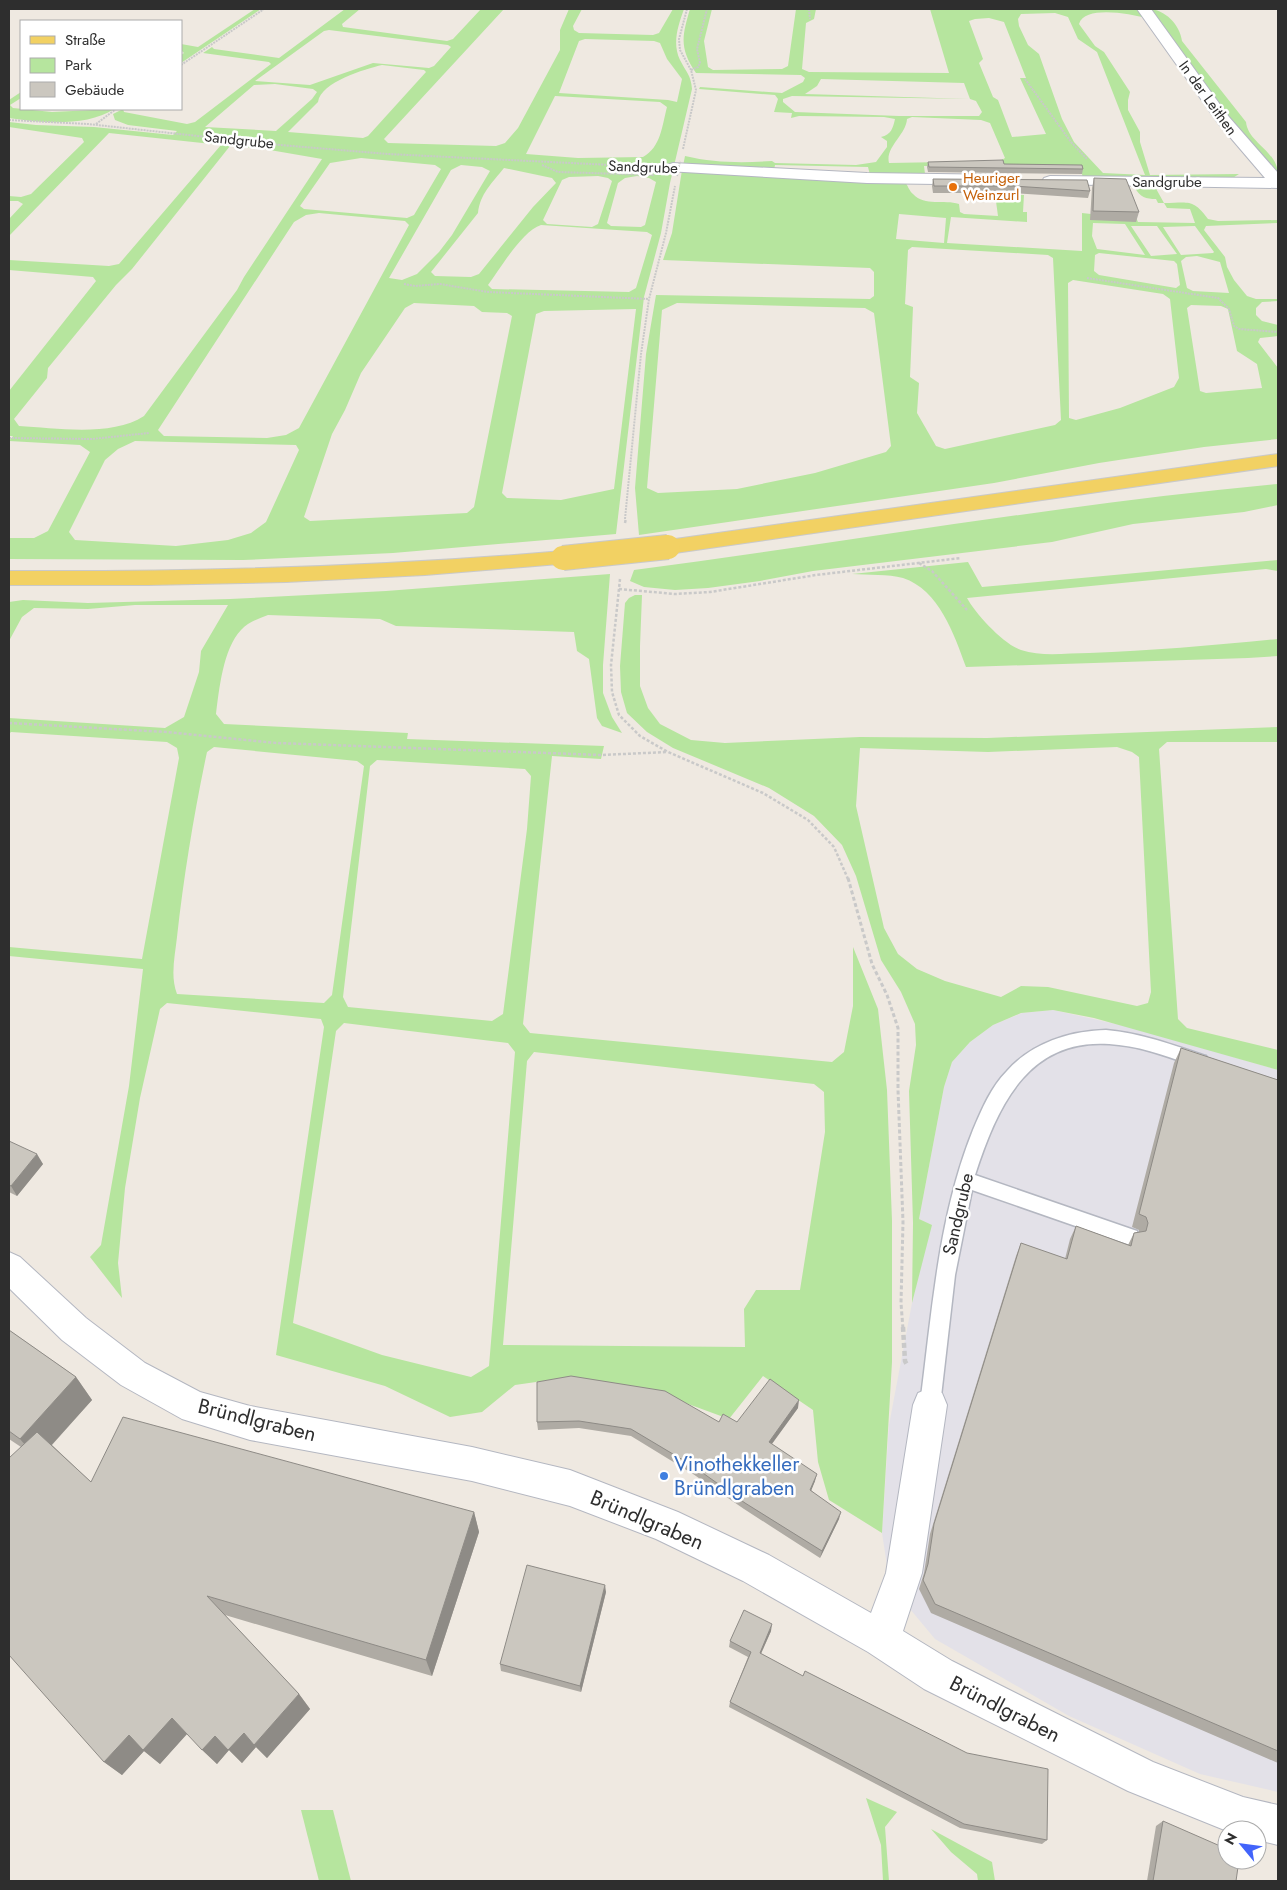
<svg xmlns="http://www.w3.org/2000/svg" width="1287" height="1890" font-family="Jost,sans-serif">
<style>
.industrial{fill:#e3e1e8}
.green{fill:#b6e59e;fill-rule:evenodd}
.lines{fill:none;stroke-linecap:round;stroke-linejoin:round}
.service-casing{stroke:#b4b7c1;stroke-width:3}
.minor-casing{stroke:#b4b7c1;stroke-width:2}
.primary-casing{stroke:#c9c9c9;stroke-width:2}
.path-far3{stroke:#c9c9c9;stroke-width:2;stroke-dasharray:2 1;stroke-linecap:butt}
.path-far2{stroke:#c9c9c9;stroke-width:2.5;stroke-dasharray:3 2;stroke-linecap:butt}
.path-far1{stroke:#c9c9c9;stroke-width:3;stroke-dasharray:4 2.5;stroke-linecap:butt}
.path{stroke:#c9c9c9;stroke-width:4.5;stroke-dasharray:5 3;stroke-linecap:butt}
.service{fill:#fff;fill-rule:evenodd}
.minor{fill:#fff;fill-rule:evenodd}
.primary{fill:#f2d163;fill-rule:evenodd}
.primary-bridge-casing{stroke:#c9c9c9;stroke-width:26;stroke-linecap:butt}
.path-bridge{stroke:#c9c9c9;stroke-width:2;stroke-dasharray:2 1;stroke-linecap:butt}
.primary-bridge{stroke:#f2d163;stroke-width:24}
.wall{fill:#afaba4}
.shaded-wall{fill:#8e8b86}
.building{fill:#cbc7bf;stroke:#8e8b86}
.food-dot{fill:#e8710a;stroke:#fff;stroke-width:2}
.shop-dot{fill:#3f7fe0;stroke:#fff;stroke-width:2}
.labels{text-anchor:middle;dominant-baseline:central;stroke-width:5;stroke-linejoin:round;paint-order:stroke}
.far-street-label{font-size:15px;fill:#2e2e2e;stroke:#fff}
.far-food-label{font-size:15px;fill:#c56008;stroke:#fff;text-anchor:start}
.street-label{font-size:18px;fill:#2e2e2e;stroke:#fff}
.near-street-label{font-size:21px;fill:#2e2e2e;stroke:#fff}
.near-shop-label{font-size:21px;fill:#366cbe;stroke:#fff;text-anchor:start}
</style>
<rect width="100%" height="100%" fill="#efe9e1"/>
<polygon class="industrial" points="1053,1010 1138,1029 1278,1070 1278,1792 1200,1774 1069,1716 935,1639 890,1585 882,1533 889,1425 912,1303 931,1225 919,1219 944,1087 952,1062 970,1042 993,1025 1022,1013"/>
<g class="green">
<polygon points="255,9 261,9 181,63 181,55 184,53 181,50 181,44 198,47"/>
<path d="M345 9H360L342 24 343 27 447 41 453 39 481 9H504L384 139 388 143 496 146 505 143 518 128 560 50V30L569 9H582L573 26 574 30 579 33 653 35 659 33 673 9H684C678 26 672 43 680 60 686 72 691 75 692 89L670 183 661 233 644 297 616 534 393 553 243 560 9 559V538H34L48 531 90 452 80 445 9 441 13 436H9V391L96 281 93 277 9 270V260L109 266 119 264 221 145 109 133 9 236V219L23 204 18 201H9V196L21 197 31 194 84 142 82 138 9 127V122L36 125 94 127 173 135 177 131 128 125 115 120 113 114 123 109 124 112 187 124 195 122 271 64 269 62 203 53 212 47 214 49 279 58ZM329 30 448 45 451 47 434 66 429 68 373 63 310 85 255 81 324 31ZM585 39 654 41 660 43 667 59 682 79 677 102 668 100 559 93 579 41ZM382 65 424 70 426 72 368 136 363 138 288 132 318 102C321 82 365 69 382 65ZM275 84 313 89 317 92 312 99 276 131 205 127 254 85ZM555 96 660 102 667 107C662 126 661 147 643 157L578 158 526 154ZM230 146 264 149 322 159 244 277 237 290 144 416C112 437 56 428 19 426L14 419 47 378 48 368 116 285 132 269ZM361 158 435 165 441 169 414 215 407 218 304 209 300 206 330 163ZM461 165 482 167 490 171 452 235 439 252 417 274 402 280 389 278 451 170ZM504 168 552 178 556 183 533 207 479 274 471 277 435 276 431 272 478 213C480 194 492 183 504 168ZM598 176 608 178 612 181 598 224 592 227 547 224 543 220 562 180 569 177ZM637 176 649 178 656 182 645 225 641 227 611 226 607 223 618 183 625 178ZM319 213 405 221 409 225 299 428 286 435 267 438 164 436 158 430 294 222 306 215ZM541 225 647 232 652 235 636 288 629 292 492 289 488 285C500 269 522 231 541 225ZM414 303 474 306 482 312 507 313 512 316 474 507 467 513 310 521 304 517 332 434 345 410 361 373 405 308ZM636 309 614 489 561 500 507 498 502 493 536 314 544 311ZM135 441 296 445 299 450 266 522 251 533 228 540 176 546 75 540 69 532 105 460 118 449Z"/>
<path d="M690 9H712L704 41 708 67 713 70 782 69 788 66 796 9H816L814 19 806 23 802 69 809 72 949 73 930 9H1139L1146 18C1130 14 1085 5 1079 24L1095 46 1104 52 1130 92 1128 100V110L1140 132V142L1150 175 1239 174 1231 179 1083 178 1081 170 924 166 925 174 870 175 868 167 775 165 774 170 683 166 685 156C715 163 742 163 772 161L775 163 856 165 876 162 887 147V141L881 137C891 135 893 128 895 119L884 117 799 116 791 118 792 113 774 112 778 99 775 95 699 89 700 87 782 93 803 82 805 78 801 75 696 73C679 48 682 36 690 9ZM1055 13 1068 17 1078 39 1097 52 1145 175 1103 173 1074 142 1062 119 1039 54 1028 45 1019 26 1018 19 1021 14ZM989 18 1004 22 1026 78H1020L1046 134 1012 137 998 100 993 97 979 63 983 59 969 21 975 19ZM821 79 964 83 970 99 805 94 817 86ZM792 96 970 99 976 101 982 112 979 116H899L795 112 783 102V99ZM912 117 981 120 990 123 1005 158 1000 161 889 163C885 147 906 135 907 119Z"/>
<path d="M1148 9C1165 9 1180 25 1182 41L1246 122C1248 143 1278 151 1278 175 1226 129 1188 66 1148 9Z"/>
<path d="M21 92V98L10 105 13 108 52 112 114 109C87 127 40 123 9 118V100Z"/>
<path d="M682 170 904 181C908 185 909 191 913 194 925 207 944 199 959 204L960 212 964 214 998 216 995 194 1024 195 1023 212H1027V222L951 217 947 243 1082 251V213L1091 214V220L1101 211H1091L1092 198 1132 208 1138 222 1195 223 1190 209 1167 208 1164 203H1158L1156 199C1146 199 1140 197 1135 188 1143 188 1149 185 1154 185L1164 203C1188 203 1193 198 1208 219L1218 221 1278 220V223L1206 226 1204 230 1225 257 1227 267 1234 280 1247 296 1256 299H1278V301L1262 302 1256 308V315L1262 321 1278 325V336L1260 338 1258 342 1278 368V439L1204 447 1099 463 994 483 639 535 635 488 646 354 656 295 870 299 874 296V272L870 268 663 260 672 233ZM899 214 946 218 944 243 896 239ZM1093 223 1125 224 1145 255 1097 249 1092 236ZM1131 226H1157L1177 254 1151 256ZM1195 226 1214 252 1213 253 1181 255 1163 227ZM912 247 1048 255 1053 258 1061 420 1055 425 945 449 936 446 917 413 919 383 910 377 913 307 905 304 908 250ZM1099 253 1174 261 1177 264 1180 285 1176 288 1099 275 1094 271 1095 255ZM1197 256 1220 262 1229 293 1193 291 1187 288 1181 261 1186 257ZM1073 280 1163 294 1170 299 1179 378 1174 387 1120 408 1076 420 1069 418 1068 283ZM677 303 865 308 874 313 891 446 886 452 815 473 737 489 658 493 647 488 662 310ZM1191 305 1221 306 1228 309 1237 351 1257 364 1262 388 1206 393 1200 391 1187 308Z"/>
<path d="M1278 484V505L1244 512 1133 524 1052 542 813 571 760 581 708 588 675 590 644 587 630 581 634 570C849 542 1062 504 1278 484Z"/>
<path d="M1278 560V571L1266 569 967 598C975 613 1003 644 1021 650 1042 657 1066 653 1089 653 1152 651 1215 645 1278 639V656L1248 658 966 667C954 634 939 590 903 578 888 574 868 575 852 574L968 562 982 587Z"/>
<path d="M610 574 603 665V693L612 717 622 733 602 726 597 718 589 659 577 651 574 632 396 626 380 619 268 615C258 619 248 622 241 630 223 649 219 690 216 714L224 724 408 733 407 739 604 746 601 759 552 756 523 1024 530 1033 832 1062 844 1052 853 1006V947L878 1009 887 1090 892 1221V1362L882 1533 829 1500 818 1462 813 1410 763 1376 729 1419 650 1390 571 1377 515 1385 482 1412 450 1417 385 1386 276 1355 324 1027 321 1019 167 1003 160 1009 140 1098 125 1188 118 1263 122 1298 90 1257 101 1245 129 1086 143 969 9 956V947L142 959 179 758 177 748 167 742 11 732 9 734V718L165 728 184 717 199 672 201 651 228 605H135L88 609 34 608 22 617 9 641V602L23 600 88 603 230 599 386 591ZM214 747 357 761 364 766 332 995 324 1003 177 994C170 976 175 956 177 937 184 875 194 813 207 752ZM377 760 525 769 531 776 527 829 503 1014 492 1021 348 1007 343 997 370 766ZM344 1023 508 1043 515 1052 489 1366 471 1377 382 1355 293 1323 336 1031ZM534 1052 814 1084 824 1092 825 1132 800 1290H756L744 1309 745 1347 503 1345 527 1061Z"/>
<path d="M635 595H642L640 646V686L648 708 660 724 691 740 725 743 860 737 987 738 1278 727V742H1167L1159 749 1178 1019 1187 1028 1278 1050V1070L1094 1018 1053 1010 1021 1013 993 1025 970 1042 952 1062 944 1087 919 1219 932 1225 912 1303 913 1223 909 1091 916 1045 915 1024 901 992 881 960 856 876 842 845 814 816 769 788 673 748 647 732 627 713 621 692 620 666 625 603 629 598ZM1117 747 1132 752 1139 757 1151 992 1148 1003 1137 1006 1048 987 1021 986 1001 997 945 981 917 969 898 954 884 928 856 806 860 748 988 752Z"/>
<polygon points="866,1798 897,1812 885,1827 889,1881 883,1881 881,1845"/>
<polygon points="301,1810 333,1810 351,1881 319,1881"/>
<polygon points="931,1829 992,1862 995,1881 978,1881 977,1874 951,1852"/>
</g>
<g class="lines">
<g class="service-casing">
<path id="service" d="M1106 1030C1141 1033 1173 1045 1206 1056L1209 1061 1206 1066 1200 1068C1174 1059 1147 1048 1119 1045 1030 1033 998 1104 975 1175L1137 1231 1139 1237 1137 1243 1130 1245 972 1190 955 1275 940 1405 937 1412 930 1415 923 1412 920 1405C932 1312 938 1217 973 1130 982 1109 991 1087 1007 1071 1032 1043 1069 1031 1106 1030Z"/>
</g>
<g class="minor-casing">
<g id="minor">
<polygon points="1137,9 1151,9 1229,117 1278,173 1278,188 1044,184 1042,181 1044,178 1050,176 1265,178 1218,123"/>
<polygon points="673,163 867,173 1007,175 1013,177 1015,180 1013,183 1007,185 867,183 667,171 665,168 667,165"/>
<polygon points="9,1252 20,1257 86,1318 145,1363 200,1392 250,1406 472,1447 570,1470 678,1512 769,1555 871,1613 886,1573 913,1405 918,1393 930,1388 942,1393 947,1405 922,1573 903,1631 952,1661 1153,1762 1243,1797 1278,1805 1278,1845 1257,1840 1257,1830 1227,1831 1128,1791 924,1689 868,1652 743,1581 656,1539 570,1506 472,1481 250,1440 182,1419 121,1385 62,1340 9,1288"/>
</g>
</g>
<g class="primary-casing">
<g id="primary">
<polygon points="1278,454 1278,466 668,554 660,552 657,547 660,542 668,540"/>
<path d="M563 551 571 553 574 558 571 563 425 575 286 582 148 585H9V571C194 572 378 567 563 551Z"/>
</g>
</g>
<g class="path-far3">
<polyline points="809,9 810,19"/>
<polyline points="181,65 264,9"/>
<polyline points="691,70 698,67 700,63 697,49 707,9"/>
<polyline points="1025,79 1071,142 1087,159"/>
<polyline points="9,120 88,124 280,145 388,154 652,167"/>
<polyline points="96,124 116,109"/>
<polyline points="683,149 696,90 691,70 680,50 679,39 687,9"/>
<polyline points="542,165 558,172 654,175"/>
<polyline points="1087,278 1218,298 1229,309 1234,326 1239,329 1278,332"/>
<polyline points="404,284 415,286 440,284 488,292 649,299"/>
<polyline points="9,438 92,439 149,433"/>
<polyline points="625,519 641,354 649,299 666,233 675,186"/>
</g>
<g class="path-far2">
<polyline points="625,523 626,518"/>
<polyline points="919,563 932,571 967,610"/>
<polyline points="620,579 611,665 612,692 619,715 640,736 668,752 763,793 808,820 834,847 848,879"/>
<polyline points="619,589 675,594 710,592 816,575 961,558"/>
<polyline points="9,723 166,732 277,743 601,755 668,752"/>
</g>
<polyline class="path-far1" points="848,878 872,964 887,995 898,1028 898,1090 903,1222 901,1303 903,1329"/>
<polyline class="path" points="903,1327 905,1361 907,1365"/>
<use href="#service" class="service"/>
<use href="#minor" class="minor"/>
<use href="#primary" class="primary"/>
<g class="primary-bridge-casing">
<polyline id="primary-bridge" points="563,558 668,547"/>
</g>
<polyline class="path-bridge" points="677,176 680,161"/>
<use href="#primary-bridge" class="primary-bridge"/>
</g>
<g class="wall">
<polygon points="928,162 1004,164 1083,169 1082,174 928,172 927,167"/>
<polygon points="1094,178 1139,212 1136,222 1090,220 1092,188"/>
<polygon points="933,179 1090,191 1088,198 1011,193 933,193 932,186"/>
<polygon points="1181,1048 1278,1080 1278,1763 931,1613 919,1589 924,1573 930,1534 1016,1256 1021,1243 1065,1259 1070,1239 1076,1226 1128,1245 1134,1233 1139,1232 1139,1230 1132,1227 1174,1063"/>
<polygon points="9,1141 43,1164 17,1196 9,1192"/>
<polygon points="9,1330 76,1377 92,1400 52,1445 91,1482 474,1512 479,1532 432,1676 225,1615 299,1694 310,1709 267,1758 256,1747 242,1763 229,1750 217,1764 187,1733 160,1764 144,1751 122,1775 104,1762 21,1447 9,1439"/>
<polygon points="537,1382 719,1422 737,1422 798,1408 772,1444 815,1481 811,1490 839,1519 820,1558 744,1509 693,1474 631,1436 579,1428 538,1430 537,1422"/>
<polygon points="606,1592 581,1692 501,1671 500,1664"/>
<polygon points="771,1631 761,1654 1047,1840 1042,1844 960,1828 729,1707 730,1702 748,1657 729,1647 730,1641"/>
<polygon points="1163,1821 1236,1881 1147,1881 1156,1826"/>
</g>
<g class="shaded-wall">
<polygon points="37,1154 43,1164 17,1196 11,1186"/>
<polygon points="76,1377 92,1400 38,1460 20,1439"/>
<polygon points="799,1400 798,1408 768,1449 769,1442"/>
<polygon points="817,1474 815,1481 809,1496 810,1490"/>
<polygon points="474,1512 479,1532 432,1676 426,1660"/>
<polygon points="841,1512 839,1519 820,1558 822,1551"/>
<polygon points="605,1585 606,1592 581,1692 580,1686"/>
<polygon points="772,1624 771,1631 758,1660 760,1653"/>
<polygon points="299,1694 310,1709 267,1758 254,1745"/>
<polygon points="172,1718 188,1733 160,1764 144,1751 122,1775 104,1762 129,1735"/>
<polygon points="244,1733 256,1747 242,1763 229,1750 217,1764 202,1750 215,1736"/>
</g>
<g class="building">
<polygon points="1003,160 1004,164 1082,165 1083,169 929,167 928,162"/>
<polygon points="1094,178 1126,179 1139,212 1093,211"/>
<polygon points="933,179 1087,180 1090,191 1013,186 934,186"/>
<polygon points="1181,1048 1278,1080 1278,1751 935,1604 923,1580 928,1564 934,1524 1021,1243 1067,1259 1076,1226 1131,1246 1134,1233 1146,1231 1148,1223 1146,1217 1139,1214"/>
<polygon points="9,1141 37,1154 11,1186 9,1185"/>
<polygon points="9,1330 76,1377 20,1439 9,1431"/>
<polygon points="571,1376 665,1391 719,1422 723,1414 737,1422 770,1379 799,1400 769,1442 817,1474 810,1490 841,1512 822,1551 745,1503 693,1466 631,1429 579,1421 537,1422 537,1382"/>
<polygon points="123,1417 474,1512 426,1660 207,1596 299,1694 254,1745 244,1733 228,1750 215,1736 202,1750 172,1718 143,1750 129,1735 104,1762 9,1655 9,1458 37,1432 91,1482"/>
<polygon points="527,1565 605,1585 580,1686 500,1664"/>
<polygon points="744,1610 772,1624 760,1653 803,1676 805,1671 967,1753 1048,1769 1047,1840 964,1824 730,1702 751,1652 730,1641"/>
<polygon points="1163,1821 1227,1849 1227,1860 1239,1860 1236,1881 1153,1881"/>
</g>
<circle class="food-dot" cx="953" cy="187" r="5"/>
<circle class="shop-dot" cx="664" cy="1476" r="5"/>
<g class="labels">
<g class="far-street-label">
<text transform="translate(1208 98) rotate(54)">In der Leithen</text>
<text transform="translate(239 140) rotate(6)">Sandgrube</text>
<text transform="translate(643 167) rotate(2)">Sandgrube</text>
<text x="1167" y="182">Sandgrube</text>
</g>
<g class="far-food-label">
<text x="963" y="178">Heuriger<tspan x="963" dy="17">Weinzurl</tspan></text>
</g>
<g class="street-label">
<text transform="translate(958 1214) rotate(-77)">Sandgrube</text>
</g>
<g class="near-street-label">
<text transform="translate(257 1420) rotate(14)">Bründlgraben</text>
<text transform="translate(647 1520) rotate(23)">Bründlgraben</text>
<text transform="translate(1005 1709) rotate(27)">Bründlgraben</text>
</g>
<g class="near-shop-label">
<text x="674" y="1464">Vinothekkeller<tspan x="674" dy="24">Bründlgraben</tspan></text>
</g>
</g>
<rect width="1287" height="1890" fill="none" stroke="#2e2e2e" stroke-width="20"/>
<rect x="20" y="20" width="162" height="90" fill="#ffffff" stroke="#ababab"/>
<rect x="30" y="36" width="25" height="8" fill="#f2d163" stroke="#ababab"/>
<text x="65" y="45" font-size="15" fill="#2e2e2e">Straße</text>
<rect x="30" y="58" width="25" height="15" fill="#b6e59e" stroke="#ababab"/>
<text x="65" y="70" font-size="15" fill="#2e2e2e">Park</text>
<rect x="30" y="82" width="25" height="15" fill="#cbc7bf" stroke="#ababab"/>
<text x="65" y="95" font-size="15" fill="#2e2e2e">Gebäude</text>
<g transform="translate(1242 1845) rotate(299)"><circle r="24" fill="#ffffff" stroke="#ababab"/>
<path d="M0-4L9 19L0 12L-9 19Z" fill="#4264fb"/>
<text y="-8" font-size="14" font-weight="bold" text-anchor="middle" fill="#2e2e2e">N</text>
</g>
</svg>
